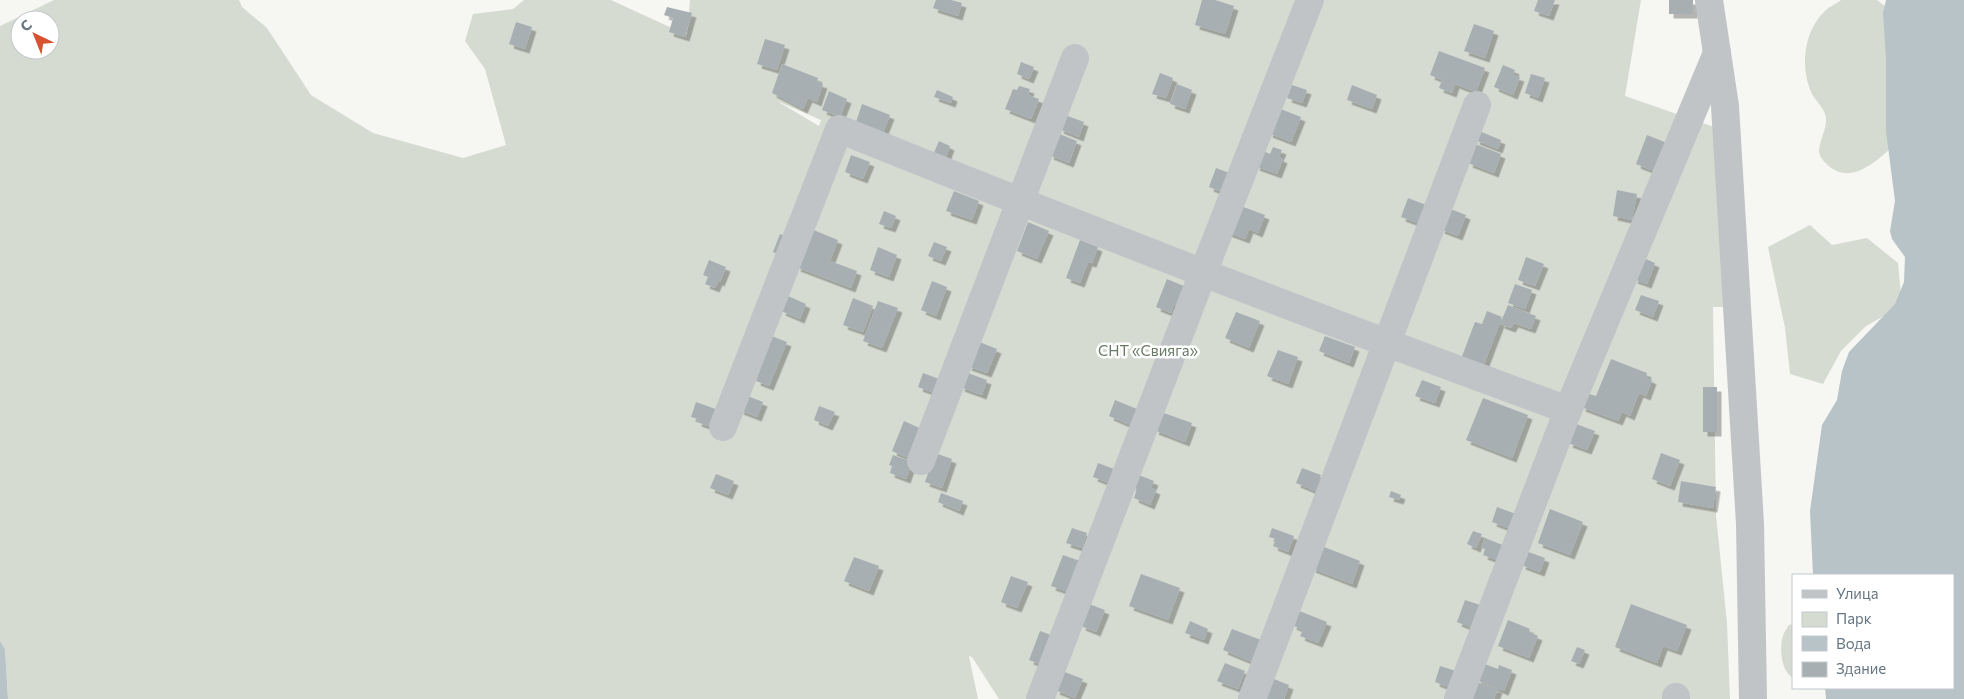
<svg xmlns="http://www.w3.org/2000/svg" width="1964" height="699" font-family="Commissioner,sans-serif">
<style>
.green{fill:#d6dbd2;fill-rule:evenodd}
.water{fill:#b7c3c6}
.building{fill:#a7afb3;filter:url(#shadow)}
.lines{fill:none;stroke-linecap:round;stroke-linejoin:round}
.minor{stroke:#c0c4c7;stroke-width:28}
.labels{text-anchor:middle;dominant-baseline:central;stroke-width:5;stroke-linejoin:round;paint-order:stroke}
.park-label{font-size:15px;fill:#6a7a65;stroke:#fff}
</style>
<defs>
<filter id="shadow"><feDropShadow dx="4.5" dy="4.5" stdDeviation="0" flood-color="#0004"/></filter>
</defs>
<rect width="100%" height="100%" fill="#f6f6f3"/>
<g class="green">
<path d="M54 0H239L242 7 267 28 311 95 373 133 463 158 506 145 485 69 465 41 473 14 513 9 524 0H611L687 35 690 0H1641L1625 96 1717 128 1726 307H1713L1716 515 1727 623 1730 699H999L972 657 969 656 978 699H8L5 649 0 641V26ZM20 20H50V50H20ZM777 101 821 120 819 126Z"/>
<path d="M1841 0H1877L1890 10 1892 147C1876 162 1851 184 1830 167 1825 163 1820 158 1819 152 1819 141 1827 129 1826 118 1825 108 1815 101 1811 92 1800 65 1804 31 1825 11 1830 6 1836 4 1841 0Z"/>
<polygon points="1810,225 1832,245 1867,238 1898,263 1902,306 1866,326 1841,351 1823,384 1790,374 1785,328 1768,247"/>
<path d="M1793 624V678C1781 671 1779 648 1783 636 1784 632 1787 628 1789 625Z"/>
</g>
<g class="water">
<polygon points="1886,0 1964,0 1964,699 1826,699 1825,688 1953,688 1953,575 1813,575 1810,511 1822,425 1837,400 1842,371 1849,352 1895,304 1904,282 1905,257 1892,239 1890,231 1895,201 1886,131 1886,58 1883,13"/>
<polygon points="0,641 5,649 8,699 0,699"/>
</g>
<g class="building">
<polygon points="936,0 951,0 962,3 958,16 933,8"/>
<polygon points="1202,0 1215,0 1234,6 1225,34 1195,25"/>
<polygon points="1538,0 1555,0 1549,16 1534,11"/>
<rect x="1669" y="0" width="24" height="14"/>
<polygon points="667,7 692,13 685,37 669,32 673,18 664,15"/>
<polygon points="516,22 532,27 525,49 509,44"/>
<polygon points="1474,24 1494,31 1485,58 1464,51"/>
<polygon points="765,39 785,45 777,70 757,64"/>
<polygon points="1439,51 1485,68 1476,92 1455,84 1452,93 1439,88 1442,80 1430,75"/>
<polygon points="1021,62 1034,67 1029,79 1017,74"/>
<polygon points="782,64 818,78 817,82 823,84 817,102 808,98 803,109 772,93"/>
<polygon points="1503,65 1515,70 1513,75 1520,77 1513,95 1494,87"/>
<polygon points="1160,73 1173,78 1166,98 1152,94"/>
<polygon points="1531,74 1545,78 1538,98 1525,93"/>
<polygon points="1177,84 1192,90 1185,109 1170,104"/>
<polygon points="1292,85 1307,90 1302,103 1287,98"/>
<polygon points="1352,85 1377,95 1372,109 1347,100"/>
<polygon points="1019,86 1030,89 1028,95 1039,99 1031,119 1005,109 1013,89 1017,90"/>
<polygon points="937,90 953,97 951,103 934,97"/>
<polygon points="829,91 847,99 840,117 822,110"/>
<polygon points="862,104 890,115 882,135 855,125"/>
<polygon points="1278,108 1301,117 1291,142 1268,133"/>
<polygon points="1065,115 1084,122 1079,137 1059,129"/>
<polygon points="1479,131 1501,140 1498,149 1475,140"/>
<polygon points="1057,133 1077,141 1069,163 1049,155"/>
<polygon points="1647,135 1667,143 1656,172 1636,164"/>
<polygon points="939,141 950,146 945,160 933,155"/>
<polygon points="1475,144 1501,154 1494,173 1468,163"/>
<polygon points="1273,147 1282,150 1279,157 1283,159 1277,174 1255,166 1261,150 1270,154"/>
<polygon points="851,155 870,162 863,179 845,172"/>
<polygon points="1216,168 1232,174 1224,193 1209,187"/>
<polygon points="1617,190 1637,194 1632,220 1613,216"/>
<polygon points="954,191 979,201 972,220 946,211"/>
<polygon points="1408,198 1429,206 1423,225 1401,217"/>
<polygon points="1238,205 1265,215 1258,233 1249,229 1245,239 1226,232"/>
<polygon points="1448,208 1466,215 1458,236 1440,229"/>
<polygon points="884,211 896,216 891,228 879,224"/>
<polygon points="1028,222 1049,231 1037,259 1017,251"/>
<polygon points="811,229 838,240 830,261 857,271 851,288 796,267"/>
<polygon points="780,234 792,238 785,257 773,252"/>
<polygon points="1080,240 1098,247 1092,263 1088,262 1080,283 1066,278"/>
<polygon points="934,242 947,247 941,261 928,256"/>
<polygon points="878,247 897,255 889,277 870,270"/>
<polygon points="1526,257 1544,264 1535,286 1518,280"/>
<polygon points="1641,257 1655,263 1647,284 1633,279"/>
<polygon points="709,260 726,267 720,282 718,281 715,288 705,284 708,277 703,275"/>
<polygon points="1167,279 1186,287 1179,305 1174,304 1171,313 1156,307"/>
<polygon points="932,281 947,287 936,316 921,310"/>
<polygon points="1515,284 1532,290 1525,309 1508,303"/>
<polygon points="1641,295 1659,301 1653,317 1635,310"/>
<polygon points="788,296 806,304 800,319 781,311"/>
<polygon points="853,298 873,306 863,332 843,325"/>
<polygon points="878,301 898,308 882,348 863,341"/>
<polygon points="1508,305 1536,316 1531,329 1514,323 1511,328 1500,324"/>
<polygon points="1487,311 1502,317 1483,367 1461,359 1475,322 1482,324"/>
<polygon points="1236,312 1260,321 1249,348 1225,338"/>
<polygon points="769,335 787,342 769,386 756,381"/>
<polygon points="1325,336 1355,347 1349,363 1319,351"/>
<polygon points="977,341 997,349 987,373 967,366"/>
<polygon points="1278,350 1298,357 1288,384 1267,376"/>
<polygon points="1611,359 1647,373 1646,377 1652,380 1646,396 1639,393 1630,416 1622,412 1618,421 1581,407 1586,393 1596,396"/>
<polygon points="965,372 987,380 982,395 960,387"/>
<polygon points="923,373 942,380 937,394 918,387"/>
<polygon points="1422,380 1441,387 1435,403 1415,396"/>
<rect x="1703" y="387" width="14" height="45"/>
<polygon points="745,395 763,402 757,417 739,410"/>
<polygon points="1483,398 1528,415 1512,458 1466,440"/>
<polygon points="1115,400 1137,409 1130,425 1109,416"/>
<polygon points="696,402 721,411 714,428 697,422 698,419 691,417"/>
<polygon points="819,406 835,412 828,426 814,420"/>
<polygon points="1161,412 1192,423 1185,442 1154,430"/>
<polygon points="904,421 924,430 912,460 892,451"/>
<polygon points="1576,424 1595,431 1587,450 1568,443"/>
<polygon points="935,453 952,459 942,488 925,482"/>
<polygon points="1661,453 1680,460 1670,486 1652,479"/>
<polygon points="893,455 912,462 906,479 890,473 892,466 889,465"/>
<polygon points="1098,463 1114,469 1109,483 1093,477"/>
<polygon points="1302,468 1321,475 1315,491 1296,483"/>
<polygon points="716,474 734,481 728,495 710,488"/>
<polygon points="1136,474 1154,481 1151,488 1156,490 1150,505 1134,498 1137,489 1131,487"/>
<polygon points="1681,481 1716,487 1713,508 1678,502"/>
<polygon points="1391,491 1401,495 1399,500 1389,497"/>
<polygon points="941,493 963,501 959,511 938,502"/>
<polygon points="1497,507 1516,514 1511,529 1492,522"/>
<polygon points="1550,509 1583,522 1570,555 1538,543"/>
<polygon points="1072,528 1087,533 1082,548 1066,543"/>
<polygon points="1272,528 1294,536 1288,552 1273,546 1276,539 1269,537"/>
<polygon points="1473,531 1482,534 1476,548 1467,544"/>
<polygon points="1485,538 1505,546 1499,561 1483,555 1485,549 1481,548"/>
<polygon points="1319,545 1360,561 1352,584 1311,568"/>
<polygon points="1526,551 1545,558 1540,572 1521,565"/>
<polygon points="1063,555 1083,562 1071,593 1051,586"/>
<polygon points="854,557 879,566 869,591 844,581"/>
<polygon points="1141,574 1180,588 1168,620 1129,606"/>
<polygon points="1011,576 1028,582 1017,608 1001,602"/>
<polygon points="1465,600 1480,605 1472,628 1457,622"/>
<polygon points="1089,604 1105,610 1096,632 1081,626"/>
<polygon points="1631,604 1687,625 1677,651 1663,646 1657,663 1615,647"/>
<polygon points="1297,610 1327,622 1318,643 1300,636 1303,630 1292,625"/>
<polygon points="1508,620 1530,629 1529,632 1538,636 1529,658 1498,646"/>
<polygon points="1190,621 1208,629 1204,640 1185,633"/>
<polygon points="1232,629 1261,640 1252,662 1223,650"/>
<polygon points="1040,631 1054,636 1043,665 1029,660"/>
<polygon points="1577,647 1585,650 1579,664 1571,661"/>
<polygon points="1225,663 1245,671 1238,689 1217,681"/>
<polygon points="1482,663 1498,669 1499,665 1512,670 1504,691 1476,680"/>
<polygon points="1440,666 1456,671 1450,688 1435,682"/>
<polygon points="1062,671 1083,679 1075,698 1055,690"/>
<polygon points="1269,677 1289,685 1284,699 1261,699"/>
<polygon points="1476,682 1498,689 1494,699 1469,699"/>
</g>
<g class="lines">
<g class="minor">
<polyline points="1709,0 1725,106 1750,524 1753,699"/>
<path d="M723 427 839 129C1080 226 1323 321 1568 410"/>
<polyline points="921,461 1075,58"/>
<polyline points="1040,699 1203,273 1310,0"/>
<polyline points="1252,699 1477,105"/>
<polyline points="1458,699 1568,410 1717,53"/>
<polyline points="1676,699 1676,697"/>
</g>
</g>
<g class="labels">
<g class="park-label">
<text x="1148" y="350">СНТ «Свияга»</text>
</g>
</g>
<rect x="1792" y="574" width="162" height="115" fill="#ffffff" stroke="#c2c9cd"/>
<rect x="1802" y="590" width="25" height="8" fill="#c0c4c7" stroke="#c2c9cd"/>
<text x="1836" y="599" font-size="15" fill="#677782">Улица</text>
<rect x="1802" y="612" width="25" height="15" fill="#d6dbd2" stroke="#c2c9cd"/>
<text x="1836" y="624" font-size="15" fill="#677782">Парк</text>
<rect x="1802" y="636" width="25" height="15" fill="#b7c3c6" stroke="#c2c9cd"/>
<text x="1836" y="649" font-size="15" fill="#677782">Вода</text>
<rect x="1802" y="662" width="25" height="15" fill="#a7afb3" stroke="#c2c9cd"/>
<text x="1836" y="674" font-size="15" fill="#677782">Здание</text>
<g transform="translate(35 35) rotate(317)"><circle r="24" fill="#ffffff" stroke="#c2c9cd"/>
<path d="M0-4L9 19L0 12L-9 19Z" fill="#d85131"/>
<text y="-8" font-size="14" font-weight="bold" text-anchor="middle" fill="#677782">С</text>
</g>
</svg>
